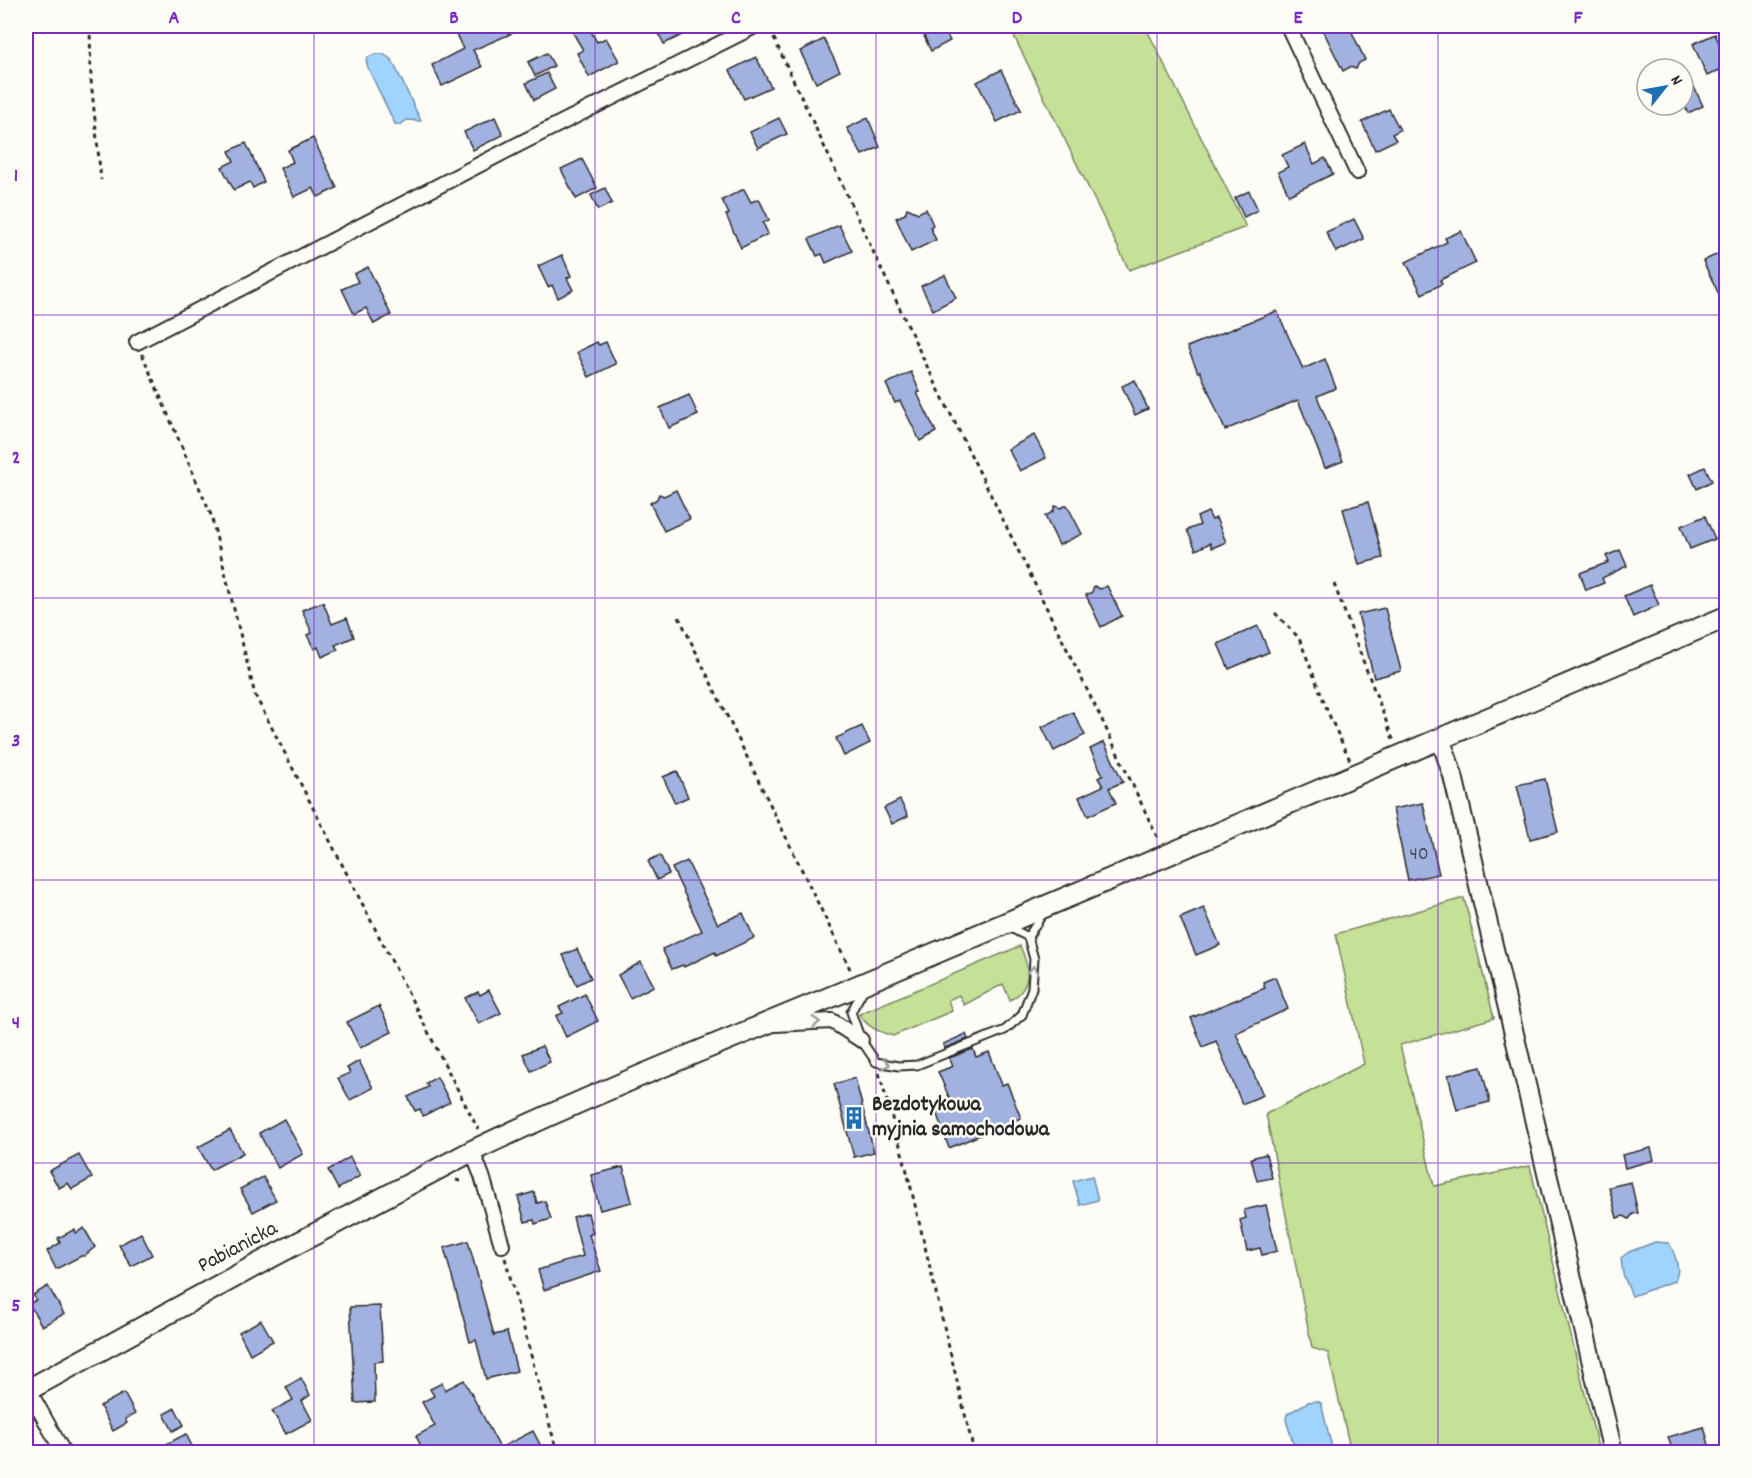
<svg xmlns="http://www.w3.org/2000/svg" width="1752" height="1478" font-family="Dekko,sans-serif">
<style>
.green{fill:#c5e097;stroke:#788661;stroke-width:1.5}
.water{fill:#a0d3fd;stroke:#7190a9;stroke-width:1.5}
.building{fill:#a1b1e0;stroke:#2b2b2b;stroke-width:1.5}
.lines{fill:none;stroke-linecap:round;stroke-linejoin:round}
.service-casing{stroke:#2b2b2b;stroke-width:11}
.minor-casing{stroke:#2b2b2b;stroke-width:18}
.tertiary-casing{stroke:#2b2b2b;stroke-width:22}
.secondary-casing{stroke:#2b2b2b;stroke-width:24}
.path{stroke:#2b2b2b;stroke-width:3;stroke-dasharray:4.5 4.5;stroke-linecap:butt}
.service{stroke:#fdfcf7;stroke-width:7}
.minor{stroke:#fdfcf7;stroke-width:14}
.tertiary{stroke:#fdfcf7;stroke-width:18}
.secondary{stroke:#fdfcf7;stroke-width:20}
.oneway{stroke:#9e9e9b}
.grid{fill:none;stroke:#7b2cbf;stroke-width:1.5;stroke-opacity:0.55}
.labels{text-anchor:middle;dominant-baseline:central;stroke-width:5;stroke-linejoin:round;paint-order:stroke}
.number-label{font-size:20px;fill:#484c58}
.poi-label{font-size:22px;font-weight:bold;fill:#2b2b2b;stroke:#fdfcf7;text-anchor:start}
.street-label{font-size:22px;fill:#2b2b2b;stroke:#fdfcf7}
.neatline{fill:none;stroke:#7b2cbf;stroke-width:2}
.grid-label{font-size:20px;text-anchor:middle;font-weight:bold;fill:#7b2cbf}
</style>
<rect width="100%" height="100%" fill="#fdfcf7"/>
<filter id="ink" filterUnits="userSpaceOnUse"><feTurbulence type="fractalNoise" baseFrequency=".0167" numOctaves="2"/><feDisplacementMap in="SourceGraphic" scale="12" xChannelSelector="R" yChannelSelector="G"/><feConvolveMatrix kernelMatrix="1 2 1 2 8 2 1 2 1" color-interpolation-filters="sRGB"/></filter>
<g filter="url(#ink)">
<g class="green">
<polygon points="1009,26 1145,26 1246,227 1129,270"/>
<polygon points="1464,898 1494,1018 1400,1045 1434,1186 1530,1166 1599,1452 1351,1452 1328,1353 1312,1348 1266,1114 1364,1064 1336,934"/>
<path d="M1020 946C1029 965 1033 988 1010 1000L1003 984 964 1005 959 995 948 1000 952 1011 893 1036C878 1031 868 1028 859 1014Z"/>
</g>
<g class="water">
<polygon points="375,54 383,54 392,60 421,121 407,120 400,125 395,124 368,68 366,60 368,57"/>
<polygon points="1092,1176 1098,1200 1080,1205 1073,1181"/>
<path d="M1655 1242 1669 1243C1675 1254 1682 1271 1674 1281L1632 1296 1623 1274 1621 1258 1629 1252Z"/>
<polygon points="1317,1401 1321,1403 1333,1452 1296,1452 1286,1420 1287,1414 1308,1402"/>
</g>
<g class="building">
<polygon points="468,26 529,26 473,50 482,67 442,86 432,65 463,49 455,32"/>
<polygon points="569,26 588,26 597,42 606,38 619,61 589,77 577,53 583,50"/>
<polygon points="655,26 700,26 664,44"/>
<polygon points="1321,26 1349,26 1365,60 1359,63 1356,69 1350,67 1343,71"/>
<polygon points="943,27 950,41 931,51 924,36"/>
<polygon points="1715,34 1726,59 1726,67 1707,76 1693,44"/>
<polygon points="824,39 840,71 816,83 800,51"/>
<polygon points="547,53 554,66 535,76 528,62"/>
<polygon points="756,57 771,87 744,99 730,70"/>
<polygon points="1001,70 1021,110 997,122 977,82"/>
<polygon points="547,73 555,89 534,100 526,83"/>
<polygon points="1694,87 1703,106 1688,113 1683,102 1683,93"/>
<polygon points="1389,109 1400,130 1392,134 1396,140 1375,150 1362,122"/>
<polygon points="495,117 503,135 473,150 464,132"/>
<polygon points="779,118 787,134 758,148 750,132"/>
<polygon points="868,118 880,147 862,155 847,128"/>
<polygon points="313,138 337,188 318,197 313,188 294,197 280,168 293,162 288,150"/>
<polygon points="246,143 264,182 253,188 250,182 234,190 222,167 234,161 229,151"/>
<polygon points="1305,144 1314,164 1325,158 1333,174 1289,195 1278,172 1288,167 1282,155"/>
<polygon points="582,159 597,188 576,199 561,169"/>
<polygon points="605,188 612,203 598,210 591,195"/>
<polygon points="744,189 751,202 759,199 769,220 763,223 768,234 741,248 726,215 729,214 722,200"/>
<polygon points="1249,191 1258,210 1244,217 1235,198"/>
<polygon points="907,208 918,213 926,209 933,225 930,227 936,240 911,252 896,218 905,214"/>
<polygon points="1354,219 1364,239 1336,252 1326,232"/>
<polygon points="839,225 852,251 826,263 822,254 817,256 809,239"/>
<polygon points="1461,231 1476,263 1440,280 1442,284 1422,294 1406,262 1447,242 1445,238"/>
<polygon points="1726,250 1726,309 1703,261"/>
<polygon points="562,255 571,276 567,278 573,290 558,298 552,285 548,287 538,266"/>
<polygon points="368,267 391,315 374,324 366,308 354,314 342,289 358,282 354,274"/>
<polygon points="945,275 956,298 933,310 921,286"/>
<polygon points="1277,311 1303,369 1325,359 1336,388 1317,396 1343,461 1325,468 1298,400 1225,430 1200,371 1198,372 1187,347"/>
<polygon points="597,342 599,345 606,342 616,364 589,377 577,352"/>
<polygon points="911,372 920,392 917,393 936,432 920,441 900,401 895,403 886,384"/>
<polygon points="1135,380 1148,409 1135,415 1122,386"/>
<polygon points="689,395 698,415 669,428 660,408"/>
<polygon points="1034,435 1046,458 1020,471 1008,449"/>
<polygon points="1705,467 1712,481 1697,489 1690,474"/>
<polygon points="676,490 690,519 664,531 650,503 657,499 659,494 664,496"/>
<polygon points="1368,502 1383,558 1359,564 1343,509"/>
<polygon points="1067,505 1082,534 1059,545 1045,516 1053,512 1055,506 1061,508"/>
<polygon points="1208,512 1212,520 1216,518 1226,542 1212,548 1210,543 1196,550 1187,530 1200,525 1197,517"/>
<polygon points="1705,516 1715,539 1690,549 1681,526"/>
<polygon points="1620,550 1627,566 1602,578 1604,583 1586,590 1580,573 1609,562 1606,556"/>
<polygon points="1650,585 1659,605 1633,617 1624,596"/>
<polygon points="1094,586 1100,589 1107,586 1122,616 1101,627 1086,595 1092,592"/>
<polygon points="323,602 332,624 347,618 354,637 335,645 338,650 322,657 318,647 314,649 307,635 312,633 302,610"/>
<polygon points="1385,608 1401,671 1374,678 1358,614"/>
<polygon points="1258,626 1269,652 1229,669 1218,644"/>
<polygon points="1073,712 1085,735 1054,751 1042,727"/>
<polygon points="862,726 870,743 844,756 836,738"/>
<polygon points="1104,742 1123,782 1109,788 1116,803 1088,816 1079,797 1103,786 1098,778 1103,775 1090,749"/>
<polygon points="677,771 688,797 675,803 663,777"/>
<polygon points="1545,779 1558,832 1530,839 1517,785"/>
<polygon points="900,800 908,816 892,824 884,808"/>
<polygon points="1423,803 1439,874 1408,880 1393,809"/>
<polygon points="660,855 669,874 657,880 648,861"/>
<polygon points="687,861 718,924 743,913 754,938 716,956 715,952 684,967 683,965 672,969 662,949 702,931 672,868"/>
<polygon points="1204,908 1220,945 1196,955 1180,918"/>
<polygon points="577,949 591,978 577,985 563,955"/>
<polygon points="641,962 654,986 630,998 618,975"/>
<polygon points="1275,977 1288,1009 1236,1033 1263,1095 1242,1104 1216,1041 1203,1047 1191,1018 1265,988 1263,982"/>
<polygon points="489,990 501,1013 479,1024 465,998 478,992 480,995"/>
<polygon points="585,994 598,1021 566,1037 556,1016 563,1013 559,1007"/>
<polygon points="379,1006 392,1032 360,1048 347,1022"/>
<polygon points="966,1034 968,1039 945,1048 943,1044"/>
<polygon points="542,1046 550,1062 531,1071 523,1054"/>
<polygon points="973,1049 976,1057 989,1052 1002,1085 1007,1083 1021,1118 949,1148 936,1112 953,1106 938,1072 953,1066 949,1058"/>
<polygon points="359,1061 373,1088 350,1100 338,1078 350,1073 347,1068"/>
<polygon points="1481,1067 1490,1102 1457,1110 1448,1075"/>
<polygon points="437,1077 450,1102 423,1116 420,1109 415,1111 408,1097 428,1087 426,1083"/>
<polygon points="855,1078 874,1152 854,1157 834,1084"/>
<polygon points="284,1119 303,1154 278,1168 259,1133"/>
<polygon points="230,1130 243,1153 211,1170 198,1147"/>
<polygon points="1651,1148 1654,1160 1625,1168 1622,1155"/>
<polygon points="1266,1154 1272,1178 1257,1181 1251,1158"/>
<polygon points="79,1155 92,1178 72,1189 68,1183 59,1188 49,1171"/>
<polygon points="350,1157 360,1176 338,1189 328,1170"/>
<polygon points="623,1167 632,1202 600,1210 591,1175"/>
<polygon points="263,1177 276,1200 253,1212 240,1189"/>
<polygon points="1631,1182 1638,1213 1633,1214 1629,1219 1624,1216 1617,1218 1609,1187"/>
<polygon points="534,1192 537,1203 545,1201 551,1219 535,1224 534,1220 525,1222 518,1197"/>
<polygon points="1266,1205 1277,1251 1262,1255 1260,1248 1247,1251 1240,1220 1246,1218 1244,1210"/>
<polygon points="588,1213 593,1233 589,1235 601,1271 544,1290 538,1270 583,1256 573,1217"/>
<polygon points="84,1228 95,1247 84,1256 81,1256 56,1269 47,1251 60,1243 58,1238 75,1229 76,1233"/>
<polygon points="141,1233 152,1255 131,1266 119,1245"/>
<polygon points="468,1241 494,1335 507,1332 517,1371 486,1379 476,1340 470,1342 444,1248"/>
<polygon points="48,1286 64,1314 42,1326 29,1304 36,1300 33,1295"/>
<polygon points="380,1306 383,1361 374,1362 375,1402 355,1403 350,1307"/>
<polygon points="261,1320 273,1341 250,1354 239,1332"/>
<polygon points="301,1378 310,1395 302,1401 312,1420 286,1434 272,1411 293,1400 286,1387"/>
<polygon points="464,1380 500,1448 533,1431 544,1452 424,1452 416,1436 435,1426 422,1402 434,1396 430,1389 442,1383 445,1390"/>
<polygon points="124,1393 135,1414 125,1419 127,1423 113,1431 100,1406"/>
<polygon points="175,1408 184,1425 173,1431 164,1414"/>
<polygon points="1704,1427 1711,1452 1673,1452 1668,1437"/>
<polygon points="186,1434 193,1448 185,1452 151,1452"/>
</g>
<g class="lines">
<g class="service-casing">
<g id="service">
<polyline points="1007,926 1028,937"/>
<polyline points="865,987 851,1012 861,1040 876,1062 899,1066 917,1065 1005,1030 1022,1015 1032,988 1034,959 1028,937 1043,913"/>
</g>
</g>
<g class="minor-casing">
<g id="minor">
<polyline points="1288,26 1357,172"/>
<polyline points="137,342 523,142 755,26"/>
<polyline points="776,1024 832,1021 861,1040"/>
<polyline points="472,1151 482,1176 502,1245"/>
<polyline points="28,1389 63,1452"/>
</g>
</g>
<g class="tertiary-casing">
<polyline id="tertiary" points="1441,740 1453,776 1613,1452"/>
</g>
<g class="secondary-casing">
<path id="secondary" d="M26 1391 260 1263 472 1151C618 1081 770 1024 919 960 1188 846 1458 732 1726 617"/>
</g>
<g class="path">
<polyline points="90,26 91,80 101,180"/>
<polyline points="770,30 921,354 1102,720 1159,841"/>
<polyline points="142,354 211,515 255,695 478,1129"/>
<polyline points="1334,584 1394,742"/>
<polyline points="1275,613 1299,638 1330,717 1350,760"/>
<polyline points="679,617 851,971"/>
<polyline points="879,1073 905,1163 974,1452"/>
<polyline points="456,1180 464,1182"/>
<polyline points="505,1258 557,1452"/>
</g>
<use href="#service" class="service"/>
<use href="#minor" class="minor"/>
<use href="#tertiary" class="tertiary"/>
<use href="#secondary" class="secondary"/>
</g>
<defs><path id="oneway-chevron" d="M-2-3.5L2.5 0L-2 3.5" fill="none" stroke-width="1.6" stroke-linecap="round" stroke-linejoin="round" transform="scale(1.5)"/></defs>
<g class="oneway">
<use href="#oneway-chevron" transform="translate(1033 970) rotate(-86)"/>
<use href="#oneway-chevron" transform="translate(816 1022) rotate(-3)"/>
<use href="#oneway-chevron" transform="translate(886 1064) rotate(11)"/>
</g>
</g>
<path class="grid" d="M314 26V1452M595 26V1452M876 26V1452M1157 26V1452M1438 26V1452M26 315H1726M26 598H1726M26 880H1726M26 1163H1726"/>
<defs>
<g id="building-bare" transform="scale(1.8)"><path d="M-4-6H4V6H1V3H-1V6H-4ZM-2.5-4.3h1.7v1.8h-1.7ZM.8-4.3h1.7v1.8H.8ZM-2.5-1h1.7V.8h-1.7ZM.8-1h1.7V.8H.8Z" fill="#1f6fb2" stroke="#fdfcf7" stroke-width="2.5" paint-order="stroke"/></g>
</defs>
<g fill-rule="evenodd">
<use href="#building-bare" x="854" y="1118"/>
</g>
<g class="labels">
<g class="number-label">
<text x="1419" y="855">40</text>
</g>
<g class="poi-label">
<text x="872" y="1105">Bezdotykowa<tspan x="872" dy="25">myjnia samochodowa</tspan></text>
</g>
<g class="street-label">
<text transform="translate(238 1248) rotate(-28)">Pabianicka</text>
</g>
</g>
<rect width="1752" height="1478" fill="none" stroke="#fdfcf7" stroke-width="66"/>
<g transform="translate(1665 87) rotate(59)"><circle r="28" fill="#fdfcf7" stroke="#a9a8a5" stroke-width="1.5"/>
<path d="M0-4.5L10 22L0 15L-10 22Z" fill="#1f6fb2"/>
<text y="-9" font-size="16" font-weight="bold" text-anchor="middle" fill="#2b2b2b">N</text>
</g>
<rect x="33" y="33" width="1686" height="1412" class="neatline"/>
<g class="grid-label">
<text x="174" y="23">A</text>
<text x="454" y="23">B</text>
<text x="736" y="23">C</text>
<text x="1017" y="23">D</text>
<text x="1298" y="23">E</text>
<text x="1578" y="23">F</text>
<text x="16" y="181">1</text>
<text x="16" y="463">2</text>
<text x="16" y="746">3</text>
<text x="16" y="1028">4</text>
<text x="16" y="1311">5</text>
</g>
</svg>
